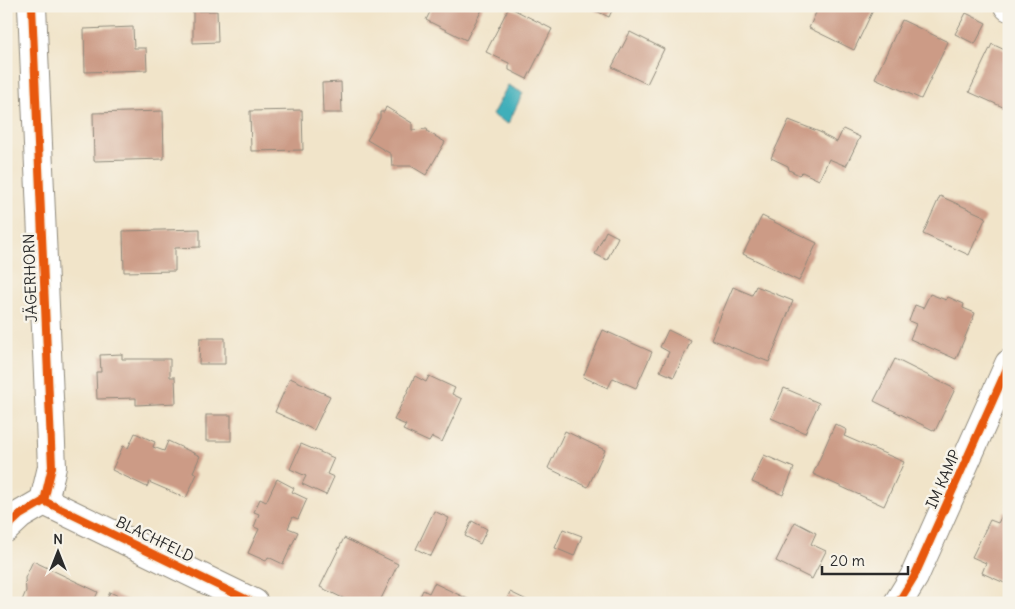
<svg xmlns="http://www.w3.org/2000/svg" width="1015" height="609" font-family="Delius,sans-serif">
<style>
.water{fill:#3fafba;stroke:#356d72}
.building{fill:#cc9b86}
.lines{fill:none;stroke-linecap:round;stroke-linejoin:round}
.street-casing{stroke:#8e887a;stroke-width:30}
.street{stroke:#fff;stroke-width:28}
.cycleway-casing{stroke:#f7f3e8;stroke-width:11}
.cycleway{stroke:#e8590c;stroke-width:8}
.labels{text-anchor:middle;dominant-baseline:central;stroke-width:5;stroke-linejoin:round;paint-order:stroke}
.street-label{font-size:15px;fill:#2b2b2b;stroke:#f7f3e8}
</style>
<rect width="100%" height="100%" fill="#f7f3e8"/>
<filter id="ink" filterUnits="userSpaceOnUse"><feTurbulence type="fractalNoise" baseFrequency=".02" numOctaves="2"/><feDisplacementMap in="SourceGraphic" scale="10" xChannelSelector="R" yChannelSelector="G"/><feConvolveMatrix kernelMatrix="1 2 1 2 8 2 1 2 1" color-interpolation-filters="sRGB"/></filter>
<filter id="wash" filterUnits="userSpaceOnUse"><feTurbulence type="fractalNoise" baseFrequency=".0096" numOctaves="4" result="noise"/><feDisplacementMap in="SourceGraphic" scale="20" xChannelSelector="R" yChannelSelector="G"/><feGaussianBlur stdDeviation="1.12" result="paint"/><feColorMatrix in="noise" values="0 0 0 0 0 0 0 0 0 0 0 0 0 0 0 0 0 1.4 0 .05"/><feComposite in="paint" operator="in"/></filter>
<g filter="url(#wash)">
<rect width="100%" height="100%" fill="#f1e4c9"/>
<polygon class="water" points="508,85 523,93 508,124 492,115"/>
<g id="blocks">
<g class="building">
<polygon points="83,6 107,6 107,8 83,9"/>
<polygon points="433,6 484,6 466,40 426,20"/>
<polygon points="586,6 614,6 609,17"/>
<polygon points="819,6 875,6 854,50 809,28"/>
<polygon points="509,7 552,29 527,79 509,70 509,63 486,52"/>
<polygon points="193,11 217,11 218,42 193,43"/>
<polygon points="966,13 986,23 975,44 955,34"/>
<polygon points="902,20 948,42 921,99 875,78"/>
<polygon points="133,27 134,48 146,48 147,70 85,72 84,29"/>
<polygon points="630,32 664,49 647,84 612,67"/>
<polygon points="992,44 1009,52 1009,100 1005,108 969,92"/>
<polygon points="341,82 342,113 323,113 322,83"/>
<polygon points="386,107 412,123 412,130 427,129 428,132 445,142 426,175 411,166 392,166 391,154 367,140 380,118 380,112 384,112"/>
<polygon points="302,110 303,150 251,151 250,111"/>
<polygon points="163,111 164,159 94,161 93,113"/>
<polygon points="789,120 822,133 823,135 837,142 843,129 860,137 846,166 829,159 819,180 802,172 799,175 789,170 788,166 771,158"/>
<polygon points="940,196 986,217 969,255 923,234"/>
<polygon points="762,216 817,243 799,281 743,254"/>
<polygon points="200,229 200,247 175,248 175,271 124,272 123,231"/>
<polygon points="606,231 618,237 607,260 595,254"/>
<polygon points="756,286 793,301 769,362 711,339 733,287 752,295"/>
<polygon points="930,294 946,300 948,297 964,304 963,308 975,313 956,359 910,339 916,324 909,321 915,305 923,308"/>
<polygon points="603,330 652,352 636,388 613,378 608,388 583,377"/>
<polygon points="668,330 691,341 674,377 660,371 669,352 660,347"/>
<polygon points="200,338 225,338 225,364 199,364"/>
<polygon points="122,354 122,359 170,359 170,377 175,377 176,403 136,405 136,398 97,399 96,372 101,372 100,355"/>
<polygon points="895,359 955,389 935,431 874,401"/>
<polygon points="415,376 426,382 429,376 455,388 452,394 462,399 442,442 432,437 429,442 403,430 406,425 394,420"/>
<polygon points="290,378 330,396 314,430 275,412"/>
<polygon points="784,388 819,403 805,433 771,418"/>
<rect x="206" y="415" width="25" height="26"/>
<polygon points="835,424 847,430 844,436 904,462 884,506 813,474"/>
<polygon points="565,431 605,450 588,487 548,468"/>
<polygon points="135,433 155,442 153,447 164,451 168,441 200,456 193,472 197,474 186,498 149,482 147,487 112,470 123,446 128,448"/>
<polygon points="301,444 334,458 327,474 334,477 326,495 302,484 306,476 290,469"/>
<polygon points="764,455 794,468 783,495 752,482"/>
<polygon points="277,479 294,488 292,492 307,499 298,519 293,517 288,528 298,532 283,564 268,557 266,561 248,553 259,529 254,527 259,514 254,512 260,499 266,502"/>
<polygon points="434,511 449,518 431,556 416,549"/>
<polygon points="1004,512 1009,514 1009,585 982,573 986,563 972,557 990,520 998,523"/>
<polygon points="472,521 487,529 480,544 465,536"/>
<polygon points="795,522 816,533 811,544 826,551 812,579 776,561"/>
<polygon points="563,529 582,536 574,556 555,548"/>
<polygon points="344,538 398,564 379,603 353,603 320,587"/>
<polygon points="33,561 98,592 93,603 21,603 26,591 25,578"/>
<polygon points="434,583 470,600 469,603 417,603 423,590 429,593"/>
<polygon points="110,592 133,603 105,603"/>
<polygon points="510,592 533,603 505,603"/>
</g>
</g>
</g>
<g filter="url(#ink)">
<use href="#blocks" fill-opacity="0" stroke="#8e887a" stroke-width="1"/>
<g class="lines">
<g class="street-casing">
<g id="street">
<polyline points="1008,6 1009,7"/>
<polyline points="44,501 254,603"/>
<polyline points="6,528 20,515 44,501 52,467 32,6"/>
<polyline points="898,603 914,577 1009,364"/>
</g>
</g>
<use href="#street" class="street"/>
<g class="cycleway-casing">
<g id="cycleway">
<polyline points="44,501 254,603"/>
<polyline points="6,528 20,515 44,501 52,467 32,6"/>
<polyline points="898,603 914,577 1009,364"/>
</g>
</g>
<use href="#cycleway" class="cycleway"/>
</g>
</g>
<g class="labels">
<g class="street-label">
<text transform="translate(30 278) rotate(-92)">JÄGERHORN</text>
<text transform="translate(943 479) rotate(-66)">IM KAMP</text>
<text transform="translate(155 539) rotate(26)">BLACHFELD</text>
</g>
</g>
<rect width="1015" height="609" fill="none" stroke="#f7f3e8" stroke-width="25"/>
<g transform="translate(58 552)" stroke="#f7f3e8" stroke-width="4" paint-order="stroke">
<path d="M0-4L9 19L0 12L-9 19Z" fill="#2b2b2b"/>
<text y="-8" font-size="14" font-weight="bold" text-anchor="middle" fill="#2b2b2b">N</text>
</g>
<path d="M822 566v8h86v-8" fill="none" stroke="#2b2b2b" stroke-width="2.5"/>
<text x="830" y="566" font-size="15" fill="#2b2b2b" stroke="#f7f3e8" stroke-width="4" paint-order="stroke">20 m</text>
</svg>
